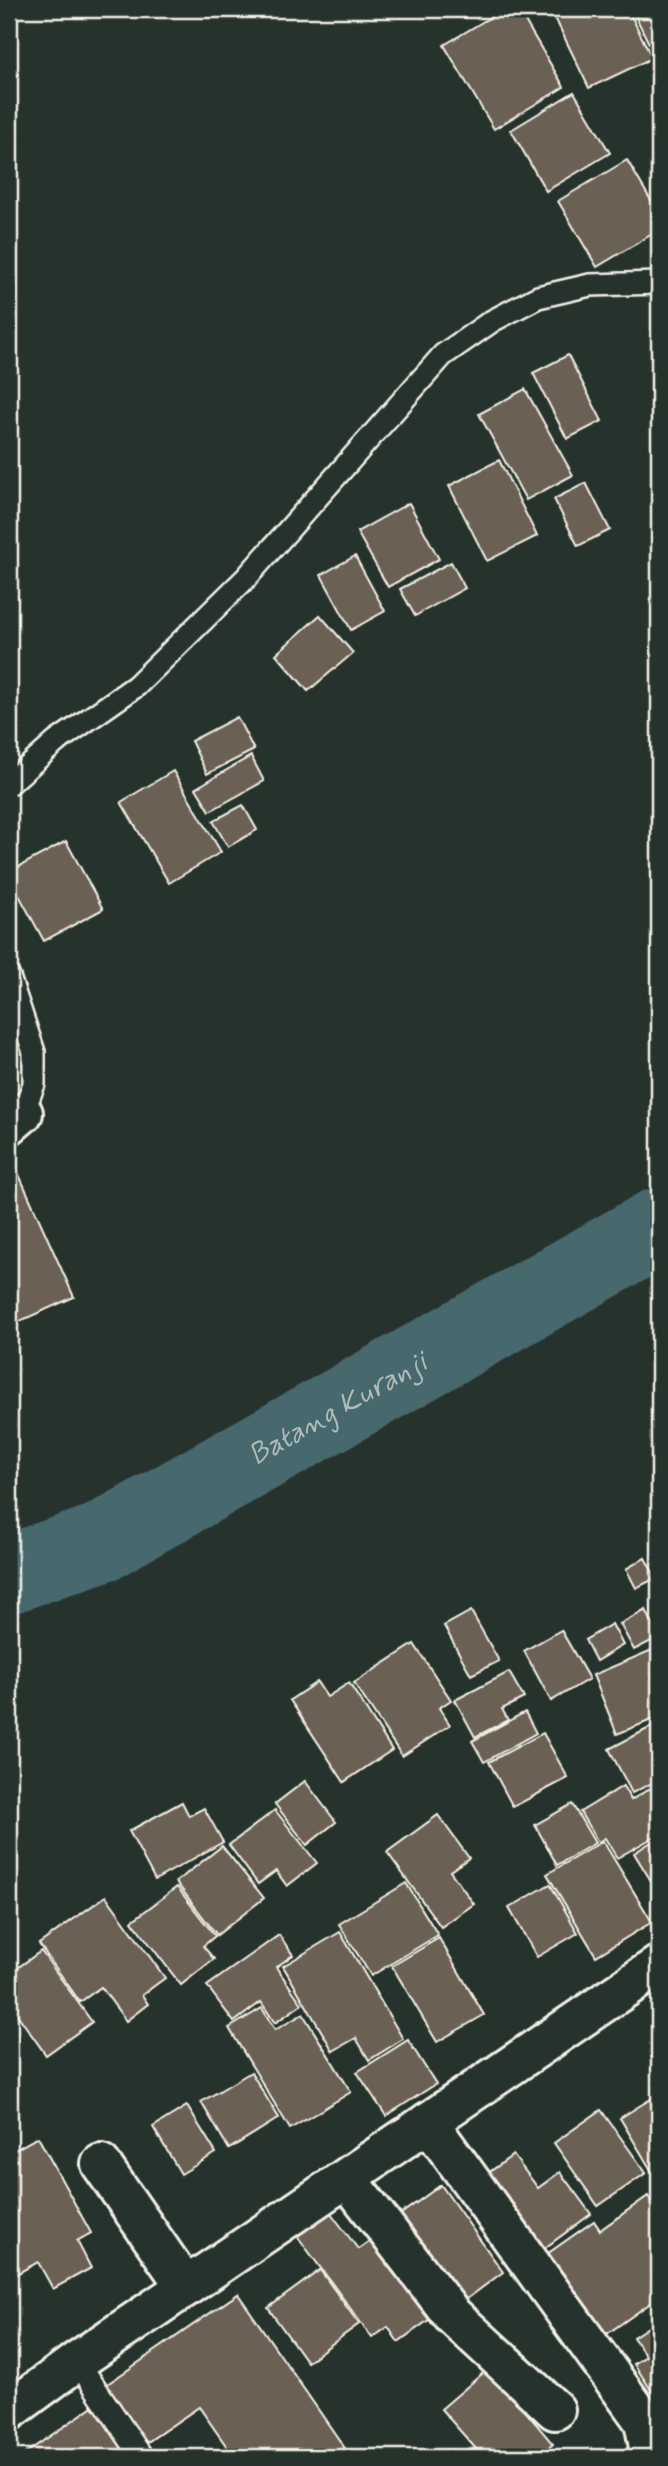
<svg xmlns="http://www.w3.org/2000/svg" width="668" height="2466" font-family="Mynerve,sans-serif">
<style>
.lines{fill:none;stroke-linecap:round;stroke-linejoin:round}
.river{stroke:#47696e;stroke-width:79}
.building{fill:#6a6053;stroke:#f4f1e8;stroke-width:2}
.lane-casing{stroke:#f4f1e8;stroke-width:26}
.street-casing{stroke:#f4f1e8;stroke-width:44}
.secondary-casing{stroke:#f4f1e8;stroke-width:44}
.lane{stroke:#26332d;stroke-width:21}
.street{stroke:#26332d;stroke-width:38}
.secondary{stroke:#26332d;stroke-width:38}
.labels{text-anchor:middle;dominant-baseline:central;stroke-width:5;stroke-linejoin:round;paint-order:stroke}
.water-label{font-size:30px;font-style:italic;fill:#afbbb7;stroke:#26332d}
</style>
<rect width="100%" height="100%" fill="#26332d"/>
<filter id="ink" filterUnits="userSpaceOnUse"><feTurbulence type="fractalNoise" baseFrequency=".0143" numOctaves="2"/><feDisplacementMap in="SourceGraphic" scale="14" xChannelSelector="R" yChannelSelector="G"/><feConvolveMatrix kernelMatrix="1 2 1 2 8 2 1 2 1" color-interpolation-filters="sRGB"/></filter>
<g filter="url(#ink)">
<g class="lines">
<path class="river" id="s1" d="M9 1574 102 1542 659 1227"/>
</g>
<g class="building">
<polygon points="504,9 518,9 564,87 494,129 444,45"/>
<polygon points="575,9 628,9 652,58 589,88 555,18"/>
<polygon points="632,9 659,9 659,54 655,56"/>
<polygon points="574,92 610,153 546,191 511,130"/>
<polygon points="627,160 659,214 659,230 597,267 558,201"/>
<polygon points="568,355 602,421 567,439 533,373"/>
<polygon points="525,389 573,475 526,500 479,414"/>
<polygon points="499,460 537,536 487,561 449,486"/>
<polygon points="586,483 610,530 578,546 554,499"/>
<polygon points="409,503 439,559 388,587 357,532"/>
<polygon points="355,556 385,611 351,630 321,575"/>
<polygon points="451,562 465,588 415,616 400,589"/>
<polygon points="320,615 353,653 308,691 276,654"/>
<polygon points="237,717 254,750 207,774 191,741"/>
<polygon points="251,756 264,781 210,811 196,788"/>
<polygon points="173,771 221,852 169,883 121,802"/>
<polygon points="243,805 257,830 228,847 213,821"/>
<polygon points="66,841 103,909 44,941 9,877 9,872"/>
<polygon points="11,1157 74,1297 9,1326 9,1158"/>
<polygon points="645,1558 656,1578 636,1588 626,1569"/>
<polygon points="646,1610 659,1637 634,1650 620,1624"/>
<polygon points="471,1611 499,1661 471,1675 444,1626"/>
<polygon points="612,1624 623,1645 596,1661 585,1640"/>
<polygon points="561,1630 589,1679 551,1701 524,1651"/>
<polygon points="414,1644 451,1700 439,1708 450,1725 402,1756 354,1683"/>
<polygon points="659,1647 659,1717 617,1734 593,1675"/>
<polygon points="509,1672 524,1698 502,1709 508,1720 475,1737 455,1700"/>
<polygon points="317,1682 327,1697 349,1683 392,1750 344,1782 290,1700"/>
<polygon points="525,1712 536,1733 484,1762 472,1741"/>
<polygon points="659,1723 659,1788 656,1781 632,1793 609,1749"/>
<polygon points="543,1733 568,1778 513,1807 489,1762"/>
<polygon points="305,1781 336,1822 307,1845 275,1804"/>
<polygon points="623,1786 631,1800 654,1786 659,1795 659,1834 617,1858 605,1838 598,1842 580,1812"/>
<polygon points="182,1802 189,1816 204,1808 223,1842 155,1880 129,1831"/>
<polygon points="572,1804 595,1843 557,1865 535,1825"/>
<polygon points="275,1810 317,1863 287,1886 276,1871 258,1884 229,1845"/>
<polygon points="438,1815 469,1858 450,1871 474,1904 441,1927 387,1852"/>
<polygon points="659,1837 659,1894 634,1853"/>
<polygon points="603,1841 652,1922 596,1956 547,1874"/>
<polygon points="222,1846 264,1898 217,1935 176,1882"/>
<polygon points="406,1883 438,1935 371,1976 339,1924"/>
<polygon points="550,1884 578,1933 537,1957 509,1908"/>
<polygon points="177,1887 215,1936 203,1946 214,1959 181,1985 132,1921"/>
<polygon points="106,1896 165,1978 142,1995 148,2004 126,2021 101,1987 80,2002 39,1944"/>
<polygon points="340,1932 403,2039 369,2060 356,2038 333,2051 283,1966"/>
<polygon points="279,1935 293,1955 276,1967 302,2004 275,2023 261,2002 234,2022 207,1986"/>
<polygon points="439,1938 484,2015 437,2042 392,1966"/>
<polygon points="41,1951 92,2022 46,2055 9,2003 9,1974"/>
<polygon points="262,2008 275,2030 303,2014 351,2092 290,2129 229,2028"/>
<polygon points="408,2040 436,2084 386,2116 357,2072"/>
<polygon points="251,2072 279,2118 229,2149 201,2102"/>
<polygon points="659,2094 659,2179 657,2180 620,2118"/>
<polygon points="187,2106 216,2153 181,2174 153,2127"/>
<polygon points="601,2110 646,2173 598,2206 554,2143"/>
<polygon points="38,2137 91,2233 77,2241 91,2268 53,2289 38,2262 9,2278 9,2153"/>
<polygon points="513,2155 538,2188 560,2172 591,2214 531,2258 476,2182"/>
<polygon points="441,2185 503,2272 456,2307 394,2219"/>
<polygon points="648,2196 659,2212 659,2297 594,2343 537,2261 594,2221 600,2230"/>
<polygon points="328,2209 358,2249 378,2235 437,2314 398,2342 388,2327 372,2338 295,2233"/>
<polygon points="320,2270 359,2324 307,2362 268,2308"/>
<polygon points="238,2294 351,2457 234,2457 199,2407 146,2443 106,2385"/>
<polygon points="659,2320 659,2402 634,2364 646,2356 633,2337"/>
<polygon points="489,2368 553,2444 537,2457 483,2457 441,2409"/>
<polygon points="95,2405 124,2448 111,2457 20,2457"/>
</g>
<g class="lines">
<g class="lane-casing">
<g id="lane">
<polyline points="9,784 56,742 136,686 246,578 443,355 492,321 538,297 590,285 659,283"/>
<polyline points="9,977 34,1052 34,1084 23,1113"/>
<polyline points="77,2361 142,2457"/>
</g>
</g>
<g class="street-casing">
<g id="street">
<polyline points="9,1125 23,1113"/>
<polyline points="428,2122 644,2421 649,2447 647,2457"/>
<polyline points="101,2164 186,2287"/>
<polyline points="347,2178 452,2315 555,2410"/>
</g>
</g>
<g class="secondary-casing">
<polyline id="secondary" points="9,2411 77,2361 659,1965"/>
</g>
<use href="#lane" class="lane"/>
<use href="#street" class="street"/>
<use href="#secondary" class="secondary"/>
</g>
</g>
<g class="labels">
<g class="water-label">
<text stroke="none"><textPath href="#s1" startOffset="369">Batang Kuranji</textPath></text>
</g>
</g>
<rect width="668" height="2466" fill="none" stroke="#26332d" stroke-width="35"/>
<rect x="18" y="18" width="633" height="2431" fill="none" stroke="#f4f1e8" stroke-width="2.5" filter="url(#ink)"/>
</svg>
